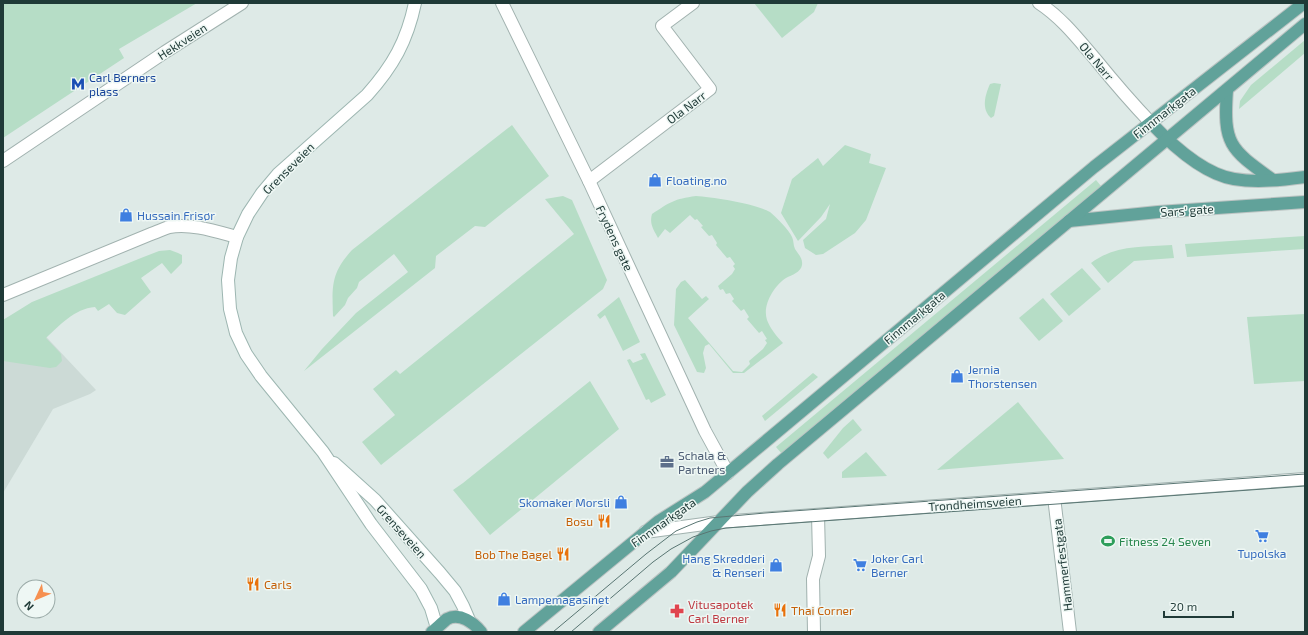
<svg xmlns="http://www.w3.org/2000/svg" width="1308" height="635" font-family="'Exo 2',sans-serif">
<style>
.built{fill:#ccdad6}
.green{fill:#b6ddc6}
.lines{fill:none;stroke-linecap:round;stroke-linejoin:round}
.minor-casing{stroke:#a1b2af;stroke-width:14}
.secondary-casing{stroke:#9db6b1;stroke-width:14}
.primary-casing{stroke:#bcc4c3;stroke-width:14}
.minor{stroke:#fff;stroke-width:12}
.secondary{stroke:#fff;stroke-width:12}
.primary{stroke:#61a29a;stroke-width:12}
.tram{stroke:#597673;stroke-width:1}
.labels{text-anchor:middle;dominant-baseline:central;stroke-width:3;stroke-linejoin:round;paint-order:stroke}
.street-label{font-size:12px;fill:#1f3a37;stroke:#eef7f4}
.transit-label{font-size:12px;fill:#164399;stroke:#eef7f4;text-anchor:start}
.shop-label{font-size:12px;fill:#366cbe;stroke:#eef7f4;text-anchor:start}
.service-label{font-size:12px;fill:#4e5e75;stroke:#eef7f4;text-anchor:start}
.food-label{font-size:12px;fill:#c56008;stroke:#eef7f4;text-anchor:end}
.leisure-label{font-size:12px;fill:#27864d;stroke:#eef7f4;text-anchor:start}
.health-label{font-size:12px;fill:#be3a42;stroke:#eef7f4;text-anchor:start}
</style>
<rect width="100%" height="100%" fill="#deeae7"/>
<polygon class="built" points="21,310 96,390 90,394 53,409 3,493 3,320"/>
<g class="green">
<polygon points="3,3 197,3 119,49 124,58 3,138"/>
<polygon points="754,3 818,3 814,12 782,38"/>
<polygon points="1305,40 1305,53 1239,109 1240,101 1251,85"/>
<path d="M994 83 1001 84 994 116 991 118C981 109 985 95 990 84Z"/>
<path d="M512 125 549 176 485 227 475 226 436 256 435 268 304 371 322 349 356 313 408 272 394 254 359 282 357 288 348 298 345 305 334 317 333 316C332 286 331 273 352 250Z"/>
<polygon points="845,145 871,154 869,163 886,168 866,220 855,233 823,254 816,255 805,248 803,240 826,219 830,204 821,217 798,241 781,213 792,179 818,158 823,166"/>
<polygon points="1096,180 1101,186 782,454 776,447"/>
<polygon points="563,196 572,200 607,280 603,289 381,465 362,442 395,415 373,389 396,370 400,374 574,234 545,199"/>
<path d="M696 196C712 197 757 204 770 212 776 217 789 230 792 237 794 241 793 245 795 249 798 254 803 258 802 265 801 272 792 275 786 278 774 286 762 305 767 320 770 328 777 337 783 343L744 373H733L709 344 705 346 703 353 706 368 704 373 697 372 674 325 676 289 681 282 685 280 702 299 706 296 709 299 688 318 733 371 742 372 750 364 749 361 763 349 767 343 765 340 767 339 762 331 759 333 747 319 749 317 744 309 741 311 732 301 734 299 730 293 726 294 723 289 720 290 718 286 732 274 735 269 733 266 735 264 730 257 727 258 716 245 717 243 712 235 709 236 701 227 703 226 697 219 695 220 690 215 670 233 665 229 658 238C654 230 649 224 652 214 670 202 674 199 696 196Z"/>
<polygon points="1305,236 1305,249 1187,257 1185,244"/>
<path d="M1172 245 1174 258 1134 261 1108 283 1091 263C1115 245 1142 247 1172 245Z"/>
<path d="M170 250 178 253 182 255V263L171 274 162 263 141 278 151 292 125 315 117 313 109 304 98 311 95 307C74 309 60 325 46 338L61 354 62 361 56 367 50 368 3 361V320L32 302 141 258 159 251Z"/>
<polygon points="1082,268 1101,289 1069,316 1050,294"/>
<polygon points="619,297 640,342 623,351 605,315 600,319 597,315"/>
<polygon points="1043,298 1063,321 1039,341 1019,318"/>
<polygon points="1305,314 1305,381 1254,384 1247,317"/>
<polygon points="645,353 666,395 651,403 649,399 646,400 627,360 630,359 633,363 643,359 640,354"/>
<polygon points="813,373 818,377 765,421 762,416"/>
<polygon points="590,381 619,429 490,535 453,490 463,483"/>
<polygon points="1018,402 1064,459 937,470"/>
<polygon points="853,419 862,430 828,459 823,453 843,428"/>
<polygon points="866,452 887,476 842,478 842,472"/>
</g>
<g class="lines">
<g class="minor-casing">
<g id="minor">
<polyline points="502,3 589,181 705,431 728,473"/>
<path d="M1039 3C1062 18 1078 39 1096 60 1113 81 1131 102 1151 123"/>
<polyline points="3,161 165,52 242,3"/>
<polyline points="589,181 710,89 662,26 693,3"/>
<path d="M3 295 151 234C157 232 163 229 169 227 191 223 215 231 237 237"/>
<polyline points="1054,497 1070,632"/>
<polyline points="645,532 719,522 1305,479"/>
<polyline points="814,632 813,579 819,556 818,515"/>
</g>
</g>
<g class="secondary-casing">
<g id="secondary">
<path d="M415 3C407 41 393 66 367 95L278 174 262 193 248 214 237 237 231 258 228 280 230 309 236 333 246 354 261 376 323 452 371 524 421 589 431 608 437 628"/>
<polyline points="334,463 375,500 440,573 455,591 463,606 469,620"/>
</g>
</g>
<g class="primary-casing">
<g id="primary">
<path d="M1227 90C1223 145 1230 149 1273 180"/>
<path d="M1151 123C1171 144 1203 174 1234 179 1257 183 1282 180 1305 177"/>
<polyline points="1069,221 1158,212 1305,202"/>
<path d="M432 632C437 628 442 623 447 619 460 612 474 623 481 632"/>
<polyline points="524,632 659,521 705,492 1094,167 1304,3"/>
<polyline points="599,632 671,572 747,492 778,464 1305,24"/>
</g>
</g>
<use href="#minor" class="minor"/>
<use href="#secondary" class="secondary"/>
<use href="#primary" class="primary"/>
<g class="tram">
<polyline points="553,632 646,554 676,531 697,522 710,518 765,513 1305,474"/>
<polyline points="571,632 653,562 671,549 693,537 711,531 726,528 1305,486"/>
</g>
</g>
<defs>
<g id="metro-bare" transform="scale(1.08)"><path d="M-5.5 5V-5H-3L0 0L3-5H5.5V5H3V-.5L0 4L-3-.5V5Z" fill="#1a4fb4" stroke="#eef7f4" stroke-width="2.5" paint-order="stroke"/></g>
<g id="shop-bare" transform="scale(1.08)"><path d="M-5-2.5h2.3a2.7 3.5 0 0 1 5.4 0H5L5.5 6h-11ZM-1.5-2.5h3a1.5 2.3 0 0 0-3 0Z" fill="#3f7fe0" stroke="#eef7f4" stroke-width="2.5" paint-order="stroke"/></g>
<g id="office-bare" transform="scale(1.08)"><path d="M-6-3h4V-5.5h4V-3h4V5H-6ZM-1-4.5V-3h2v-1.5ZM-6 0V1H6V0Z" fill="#5c6f8a" stroke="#eef7f4" stroke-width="2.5" paint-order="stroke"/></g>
<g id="restaurant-bare" transform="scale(1.08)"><path d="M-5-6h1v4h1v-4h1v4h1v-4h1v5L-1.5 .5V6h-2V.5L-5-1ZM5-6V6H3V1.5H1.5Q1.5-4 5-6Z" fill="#e8710a" stroke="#eef7f4" stroke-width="2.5" paint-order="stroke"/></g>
<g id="supermarket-bare" transform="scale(1.08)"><path d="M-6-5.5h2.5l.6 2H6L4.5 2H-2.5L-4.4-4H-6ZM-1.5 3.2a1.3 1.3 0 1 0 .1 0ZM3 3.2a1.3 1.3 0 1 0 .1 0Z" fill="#3f7fe0" stroke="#eef7f4" stroke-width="2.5" paint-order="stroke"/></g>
<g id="stadium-bare" transform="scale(1.08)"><path d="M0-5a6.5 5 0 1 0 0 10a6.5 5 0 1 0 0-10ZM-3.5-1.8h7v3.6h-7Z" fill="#2e9e5b" stroke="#eef7f4" stroke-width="2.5" paint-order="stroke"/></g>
<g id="pharmacy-bare" transform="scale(1.08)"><path d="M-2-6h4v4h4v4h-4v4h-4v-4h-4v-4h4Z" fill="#e0444e" stroke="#eef7f4" stroke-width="2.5" paint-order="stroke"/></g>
</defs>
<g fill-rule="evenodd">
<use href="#metro-bare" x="78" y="84"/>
<use href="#shop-bare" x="655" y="180"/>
<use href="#shop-bare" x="126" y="215"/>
<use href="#shop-bare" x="957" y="376"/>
<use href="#office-bare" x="667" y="462"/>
<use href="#shop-bare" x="621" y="502"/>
<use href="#restaurant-bare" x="604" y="521"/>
<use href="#supermarket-bare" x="1262" y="536"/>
<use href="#stadium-bare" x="1108" y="541"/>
<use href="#restaurant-bare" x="563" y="554"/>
<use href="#shop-bare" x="776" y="565"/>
<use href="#supermarket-bare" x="860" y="565"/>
<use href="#restaurant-bare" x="253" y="584"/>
<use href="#shop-bare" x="504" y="599"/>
<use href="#restaurant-bare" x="780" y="610"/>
<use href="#pharmacy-bare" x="677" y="611"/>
</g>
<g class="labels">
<g class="street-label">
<text transform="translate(182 41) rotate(-33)">Hekkveien</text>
<text transform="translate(1097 61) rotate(50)">Ola Narr</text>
<text transform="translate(686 107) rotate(-37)">Ola Narr</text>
<text transform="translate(1164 112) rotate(-38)">Finnmarkgata</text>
<text transform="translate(288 168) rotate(-45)">Grenseveien</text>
<text transform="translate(1187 210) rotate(-4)">Sars' gate</text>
<text transform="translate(615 238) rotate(65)">Frydens gate</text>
<text transform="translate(914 317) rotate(-40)">Finnmarkgata</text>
<text transform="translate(975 503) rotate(-4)">Trondheimsveien</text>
<text transform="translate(663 522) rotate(-35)">Finnmarkgata</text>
<text transform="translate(402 531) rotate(48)">Grenseveien</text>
<text transform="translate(1062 565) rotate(-97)">Hammerfestgata</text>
</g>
<g class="transit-label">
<text x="89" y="77">Carl Berners<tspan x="89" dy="14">plass</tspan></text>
</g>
<g class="shop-label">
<text x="666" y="180">Floating.no</text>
<text x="137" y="215">Hussain Frisør</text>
<text x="968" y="369">Jernia<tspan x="968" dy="14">Thorstensen</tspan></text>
<text x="610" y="502" text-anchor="end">Skomaker Morsli</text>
<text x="1262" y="553" text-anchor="middle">Tupolska</text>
<text x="765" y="558" text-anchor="end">Hang Skredderi<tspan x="765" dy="14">&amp; Renseri</tspan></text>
<text x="871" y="558">Joker Carl<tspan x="871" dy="14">Berner</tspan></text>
<text x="515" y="599">Lampemagasinet</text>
</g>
<g class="service-label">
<text x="678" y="455">Schala &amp;<tspan x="678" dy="14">Partners</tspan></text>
</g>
<g class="food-label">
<text x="593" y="521">Bosu</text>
<text x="552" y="554">Bob The Bagel</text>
<text x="264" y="584" text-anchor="start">Carls</text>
<text x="791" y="610" text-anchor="start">Thai Corner</text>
</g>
<g class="leisure-label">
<text x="1119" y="541">Fitness 24 Seven</text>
</g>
<g class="health-label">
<text x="688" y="604">Vitusapotek<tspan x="688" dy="14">Carl Berner</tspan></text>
</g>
</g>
<rect width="1308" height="635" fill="none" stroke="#1f3a37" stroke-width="8"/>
<g transform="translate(36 599) rotate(226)"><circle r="19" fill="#eef7f4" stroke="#9baba8"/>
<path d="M0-3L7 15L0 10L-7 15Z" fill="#f69050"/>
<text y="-6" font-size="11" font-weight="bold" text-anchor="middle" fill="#1f3a37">N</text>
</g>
<path d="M1164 611v6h69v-6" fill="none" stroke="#1f3a37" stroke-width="2"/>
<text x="1170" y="611" font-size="12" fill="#1f3a37" stroke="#eef7f4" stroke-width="3" paint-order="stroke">20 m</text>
</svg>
